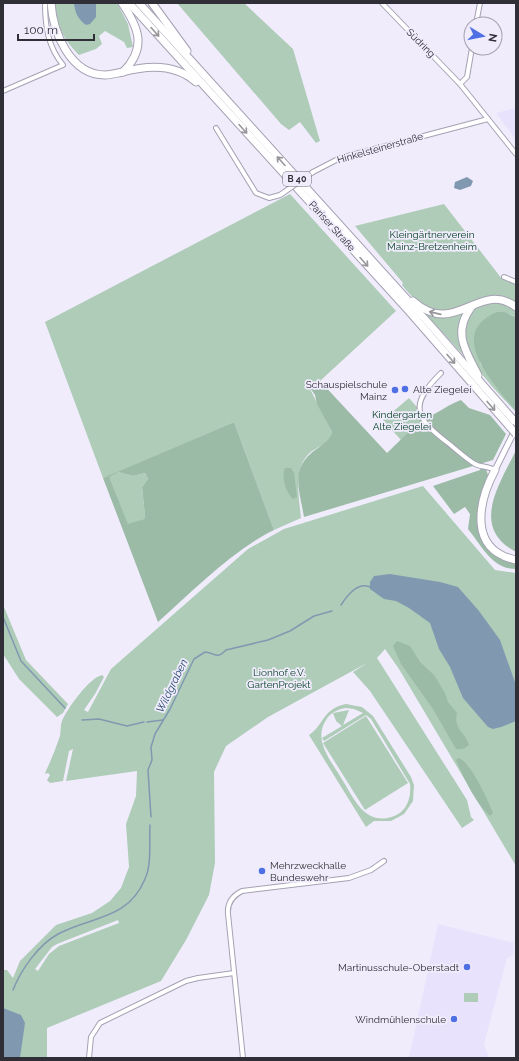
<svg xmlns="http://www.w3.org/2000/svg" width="519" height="1061" font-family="Raleway,sans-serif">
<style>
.built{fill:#e9e2fd}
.green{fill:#aeccb8;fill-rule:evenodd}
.forest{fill:#9bbba6;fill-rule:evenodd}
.water{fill:#8099b1}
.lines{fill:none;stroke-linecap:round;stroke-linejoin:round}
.stream{stroke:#8099b1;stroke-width:1.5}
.minor-casing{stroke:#a5a1b3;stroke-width:6}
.tertiary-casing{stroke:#a5a1b3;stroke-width:7}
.trunk-casing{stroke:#a5a1b3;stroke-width:9}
.minor{stroke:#fff;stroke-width:4}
.tertiary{stroke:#fff;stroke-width:5}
.trunk{stroke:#fff;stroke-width:7}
.minor-bridge-casing{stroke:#a5a1b3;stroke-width:6;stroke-linecap:butt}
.trunk-bridge-casing{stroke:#a5a1b3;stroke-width:9;stroke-linecap:butt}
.minor-bridge{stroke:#fff;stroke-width:4}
.trunk-bridge{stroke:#fff;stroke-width:7}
.oneway{stroke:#98969a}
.poi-dot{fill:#4f70e4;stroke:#f0ecfc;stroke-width:1.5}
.labels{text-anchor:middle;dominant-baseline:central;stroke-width:3.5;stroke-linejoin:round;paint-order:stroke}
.shield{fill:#f0ecfc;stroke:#6a6771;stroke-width:1}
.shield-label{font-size:9px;font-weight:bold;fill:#302e36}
.street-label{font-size:10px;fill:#302e36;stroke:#f0ecfc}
.park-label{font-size:10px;fill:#064125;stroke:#f0ecfc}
.poi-label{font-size:10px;fill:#302e36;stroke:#f0ecfc;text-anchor:end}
.water-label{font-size:11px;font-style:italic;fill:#23496d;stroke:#f0ecfc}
</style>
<rect width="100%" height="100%" fill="#f0ecfc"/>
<g class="built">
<polygon points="516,108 516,140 496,113"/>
<polygon points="438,924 514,943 513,955 507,958 484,1044 489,1058 409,1058"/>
</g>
<g class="green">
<path d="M55 3H117L128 24 133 47 127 48 124 42 105 31 99 36 102 44 96 49 79 55C63 39 57 26 55 3Z"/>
<polygon points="177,3 244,3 293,49 320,141 316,143 300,122 289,130 281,124"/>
<path d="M290 194 396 311 320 381 308 385 332 432C330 442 320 446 312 451 292 466 299 496 301 518L274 530 234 422 118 472 133 476 145 473 148 479 142 487 145 516 144 519 128 525 108 476 103 478 45 322Z"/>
<path d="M444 204 502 279 516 285V303C478 278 457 331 419 303 413 298 407 291 402 285L403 283 355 226Z"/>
<path d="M502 302 516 310V317C505 311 495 312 485 319L480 363 516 412C496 390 454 353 467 320 473 304 486 303 502 302Z"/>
<polygon points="424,312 463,312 458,330 465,357"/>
<polygon points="409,398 416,406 419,422 401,440 383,420"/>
<path d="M423 486 495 570 516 573V866L399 669 385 649 377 658 467 800 471 817 474 820 462 828 370 691 353 672 367 663 268 717 226 746 214 772 215 863 209 895 186 940 161 981 47 1028V1058H3V970H7L13 978 20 961 56 925 92 913 110 901 121 888 129 867 126 824 136 796 137 771 66 781 73 749 69 751 63 781 50 783 47 780 50 775 48 773 45 774 46 771C51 760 56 748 60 736 61 731 60 726 62 721 67 709 89 678 102 675L104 677 95 694 84 710 88 712 111 669 248 549 284 529ZM118 920 119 923 59 946 49 954 38 971 35 969 52 947 57 944Z"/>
<polygon points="3,558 4,607 26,660 68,704 63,713 57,717 19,679 3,654"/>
<path d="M346 704 362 707 373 716 411 777 414 785 413 801 404 814 391 821H374L366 827 309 735C325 724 322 709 346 704ZM346 708 354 709 363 713 343 725 349 710 333 713 336 721 342 726 322 738 324 741 366 715 371 719 410 784C411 794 409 805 401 812 392 819 379 821 369 815 357 808 350 792 343 781 333 763 312 741 326 720 330 713 338 709 346 708Z"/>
<polygon points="366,716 408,783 365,810 323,743"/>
<rect x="464" y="993" width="14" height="9"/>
</g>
<g class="forest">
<path d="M497 312H504L516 317V412C496 385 444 334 497 312Z"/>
<path d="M320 381 387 453 419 422 416 406 428 417C440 412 449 404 461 400L469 408 490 415 506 434 493 460 304 517C299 488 289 467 318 448 324 443 330 440 332 432L317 404 315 395 308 385Z"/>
<path d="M234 422 274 530C233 550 193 591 158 622L103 478ZM118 472 133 476 145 473 148 479 142 487 145 516 144 519 128 524 109 477Z"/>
<path d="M516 450V552C469 527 500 484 516 450Z"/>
<path d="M481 467 486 469 488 475 479 501 478 521 484 540 516 562V569C492 569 482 546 468 529L470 514 465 507 454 514 433 486 480 470Z"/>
<path d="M285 468H291L294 473 297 497 293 499C286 493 281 477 285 468Z"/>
<path d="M397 641 410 646 420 662 434 675 445 693 448 702 457 713C453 729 466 733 469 745 464 749 462 750 456 749L433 709 401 664 393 646Z"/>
<path d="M458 758C469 759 489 802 493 813L490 816C475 803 464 778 456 760Z"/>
</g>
<g class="water">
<path d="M74 3H96V17L90 24 86 25C78 19 75 13 74 3Z"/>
<polygon points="467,177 473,181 471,186 460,190 454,188 455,182"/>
<polygon points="390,574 440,582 458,587 479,611 500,640 516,685 516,721 501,727 493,729 488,727 463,698 450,667 439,649 430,623 409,608 396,601 384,599 370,589 370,582 374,576"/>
<polygon points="3,1008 21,1015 25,1023 20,1058 3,1058"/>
</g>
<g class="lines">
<g class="stream">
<path d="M341 605C348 594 359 580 372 588"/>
<polyline points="3,617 21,661 65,708"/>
<polyline points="82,720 99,719 127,726 144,722"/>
<polyline points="147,722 163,720"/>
<path d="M151 817 148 770 152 760 151 747 155 734 170 709 194 659 205 652C216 653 216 660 226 650L268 640 290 631 314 616 332 611"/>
<path d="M13 990C21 970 38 945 58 934 92 916 128 920 145 879 152 864 149 841 150 825"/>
</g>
<g class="minor-casing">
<g id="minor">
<polyline points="382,3 460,84 516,154"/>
<polyline points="476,24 480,3"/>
<polyline points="460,84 467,77 472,48"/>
<path d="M3 91 63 65C48 47 45 26 45 3"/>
<polyline points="216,128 256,193 269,198 280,195"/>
<polyline points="313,172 340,158 488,119"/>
<polyline points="504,277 516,282"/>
<path d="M441 373C409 405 414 417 448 443 457 450 465 458 475 464 480 467 488 466 495 470"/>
<polyline points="89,1058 91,1037 100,1023 186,981 198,978 234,973"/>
<path d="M243 1058 228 914C227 903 232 896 242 891L349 878 371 870 384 861"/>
</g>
</g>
<g class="tertiary-casing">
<polyline id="tertiary" points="495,470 516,428"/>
</g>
<g class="trunk-casing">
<g id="trunk">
<path d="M51 3C53 32 70 75 105 75 111 75 117 73 123 72 148 65 176 64 196 82"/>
<path d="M122 3C139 28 147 48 123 72"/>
<polyline points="129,3 407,309 510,427"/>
<polyline points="139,3 432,327 516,423"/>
<polyline points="152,3 187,51"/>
<path d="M413 301C456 339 479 279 516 307"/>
<path d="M472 306C452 332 465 350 478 375"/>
<path d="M495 470C478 502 468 550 516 560"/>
</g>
</g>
<use href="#minor" class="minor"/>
<use href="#tertiary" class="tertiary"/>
<use href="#trunk" class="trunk"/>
<g class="minor-bridge-casing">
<polyline id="minor-bridge" points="280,195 313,172"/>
</g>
<g class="trunk-bridge-casing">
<polyline id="trunk-bridge" points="510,427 516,434"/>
</g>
<use href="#minor-bridge" class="minor-bridge"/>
<use href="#trunk-bridge" class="trunk-bridge"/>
</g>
<defs><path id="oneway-shaft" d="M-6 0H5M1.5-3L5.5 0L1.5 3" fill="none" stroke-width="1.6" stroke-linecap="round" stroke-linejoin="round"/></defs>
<g class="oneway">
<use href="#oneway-shaft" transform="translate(155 32) rotate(48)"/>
<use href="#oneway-shaft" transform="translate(243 129) rotate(48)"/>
<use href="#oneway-shaft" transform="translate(281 161) rotate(-132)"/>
<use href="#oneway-shaft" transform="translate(364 262) rotate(48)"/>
<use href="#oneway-shaft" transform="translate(435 313) rotate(-167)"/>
<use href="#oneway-shaft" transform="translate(451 359) rotate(49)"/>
<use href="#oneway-shaft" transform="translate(491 406) rotate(49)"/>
</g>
<g class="poi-dot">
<circle cx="405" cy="389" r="4"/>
<circle cx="395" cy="390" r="4"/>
<circle cx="262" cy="871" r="4"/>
<circle cx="467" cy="967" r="4"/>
<circle cx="454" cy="1019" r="4"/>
</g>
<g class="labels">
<rect class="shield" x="283" y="172" width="28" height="14" rx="3"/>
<g class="shield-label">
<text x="297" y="179">B 40</text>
</g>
<g class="street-label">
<text transform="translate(421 43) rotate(45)">Südring</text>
<text transform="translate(380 148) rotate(-16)">Hinkelsteinerstraße</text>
<text transform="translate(332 226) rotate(48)">Pariser Straße</text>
</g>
<g class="park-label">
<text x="432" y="234">Kleingärtnerverein<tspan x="432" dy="12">Mainz-Bretzenheim</tspan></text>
<text x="402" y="414">Kindergarten<tspan x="402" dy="12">Alte Ziegelei</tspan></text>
<text x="279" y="672">Lionhof e.V.<tspan x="279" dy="12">GartenProjekt</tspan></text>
</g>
<g class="poi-label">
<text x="387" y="384">Schauspielschule<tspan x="387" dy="12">Mainz</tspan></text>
<text x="413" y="389" text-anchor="start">Alte Ziegelei</text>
<text x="270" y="865" text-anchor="start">Mehrzweckhalle<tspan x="270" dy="12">Bundeswehr</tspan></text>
<text x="459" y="967">Martinusschule-Oberstadt</text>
<text x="446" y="1019">Windmühlenschule</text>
</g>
<g class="water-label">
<text transform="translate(172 686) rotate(-64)">Wildgraben</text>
</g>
</g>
<rect width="519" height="1061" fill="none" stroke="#302e36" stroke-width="8"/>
<g transform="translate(483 36) rotate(100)"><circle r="19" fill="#f0ecfc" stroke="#a3a0ad"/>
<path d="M0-3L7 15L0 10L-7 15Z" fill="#4f70e4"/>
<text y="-6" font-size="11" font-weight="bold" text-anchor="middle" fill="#302e36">N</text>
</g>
<path d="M18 34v6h76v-6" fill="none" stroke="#302e36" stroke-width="2"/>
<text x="24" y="34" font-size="12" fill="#302e36" stroke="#f0ecfc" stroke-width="3" paint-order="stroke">100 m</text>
</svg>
